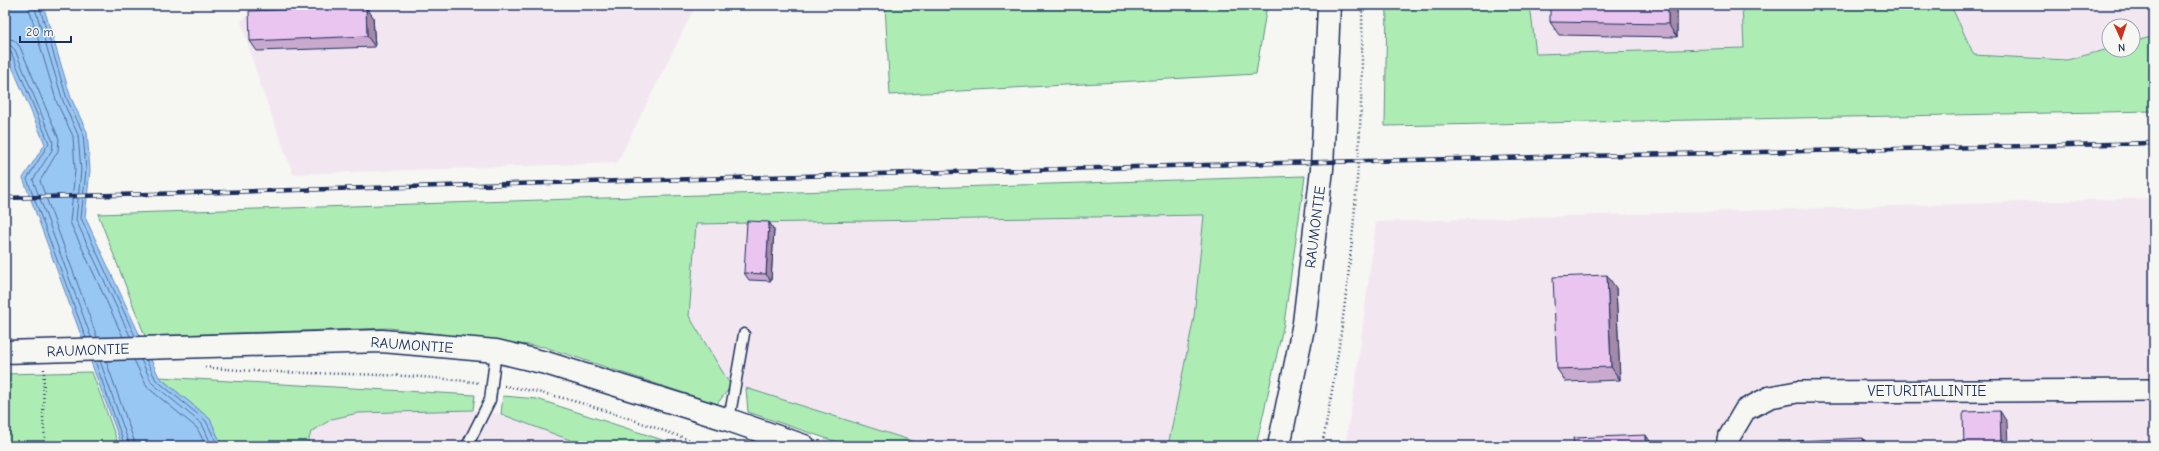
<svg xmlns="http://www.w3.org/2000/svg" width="2159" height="451" font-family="'Comic Neue',sans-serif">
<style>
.built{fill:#f2e7f1}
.green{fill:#adedb4;stroke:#648e89}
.water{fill:#99c7f4;stroke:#678ab8}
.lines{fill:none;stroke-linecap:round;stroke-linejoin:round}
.shore{stroke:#4d6c9a;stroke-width:1}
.lane-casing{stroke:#1b2f5e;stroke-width:13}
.street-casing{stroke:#1b2f5e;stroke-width:24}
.secondary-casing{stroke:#1b2f5e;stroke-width:25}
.path{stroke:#1b2f5e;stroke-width:2.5;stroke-dasharray:1 3;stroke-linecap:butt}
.lane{stroke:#f6f6f2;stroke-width:10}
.street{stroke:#f6f6f2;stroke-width:21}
.secondary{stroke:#f6f6f2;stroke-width:22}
.rail-casing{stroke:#1b2f5e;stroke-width:4.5}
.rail{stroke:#f6f6f2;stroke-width:3;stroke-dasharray:9;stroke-linecap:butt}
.wall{fill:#c9a9ce;stroke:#1b2f5e}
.shaded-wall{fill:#a48aa8;stroke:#1b2f5e}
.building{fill:#eac5f0;stroke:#1b2f5e}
.labels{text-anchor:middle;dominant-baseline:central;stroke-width:3.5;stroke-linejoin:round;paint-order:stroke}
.street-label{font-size:15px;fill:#1b2f5e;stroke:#f6f6f2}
</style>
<rect width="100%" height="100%" fill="#f6f6f2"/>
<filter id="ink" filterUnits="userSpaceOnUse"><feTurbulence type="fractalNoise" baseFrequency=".025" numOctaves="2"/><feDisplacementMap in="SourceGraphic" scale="8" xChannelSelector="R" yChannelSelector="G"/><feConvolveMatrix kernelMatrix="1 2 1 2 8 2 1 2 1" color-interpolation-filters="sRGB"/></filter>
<g filter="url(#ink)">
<g class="built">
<polygon points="264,5 696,5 617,163 293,174 259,81 241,21"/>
<polygon points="1530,5 1742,5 1744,48 1535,54"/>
<polygon points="1955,5 2154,5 2154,36 2133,42 2133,26 2109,26 2109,49 2067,60 1974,55 1953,10"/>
<polygon points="2154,198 2154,446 1345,446 1356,379 1376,222"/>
<polygon points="1205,215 1194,317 1168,446 928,446 746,388 731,386 689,316 696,224"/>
<polygon points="473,410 501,414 586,446 307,446 311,432 332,419 358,413"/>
</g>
<g class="green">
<polygon points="885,5 1267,5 1256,74 890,95"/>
<polygon points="1387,5 1530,5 1536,54 1744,48 1742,5 1955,5 1953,10 1974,55 2067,60 2109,49 2133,50 2133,42 2154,36 2154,111 1385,126"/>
<polygon points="1305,176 1284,323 1256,446 1168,446 1194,317 1204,215 696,224 689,316 731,386 717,404 545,347 389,328 145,336 98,214"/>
<polygon points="92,372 119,446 5,446 5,374"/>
<polygon points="159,377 475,395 473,410 358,413 332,419 311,432 307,446 222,446 210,419"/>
<polygon points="746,388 928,446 849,446 748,412"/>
<polygon points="503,396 537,399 681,446 586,446 501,414"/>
</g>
<polygon class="water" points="5,5 43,5 71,98 87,132 90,170 85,217 159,377 210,419 222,446 122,446 23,178 45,144 5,50"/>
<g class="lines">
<g class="shore">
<polyline points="28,5 57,103 73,136 75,170 70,222 123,337"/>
<polyline points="34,5 63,101 78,135 81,170 76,220 130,336"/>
<polyline points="39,5 67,99 83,133 86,170 81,218 135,336"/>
<polyline points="5,38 14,40 20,47 59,139 58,151 40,181 97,337"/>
<polyline points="5,44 11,46 15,50 53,142 52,150 33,180 91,337"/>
<polyline points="5,49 11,52 49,143 27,179 86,338"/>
<polyline points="134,360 147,387 197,428 206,446"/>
<polyline points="141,360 152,383 202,424 212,446"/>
<polyline points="146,360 156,380 206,421 218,446"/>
<polyline points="95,361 125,446"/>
<polyline points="100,361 130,446"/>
<polyline points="106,361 136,446"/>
</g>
<g class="lane-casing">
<g id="lane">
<polyline points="729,420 744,334"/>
<polyline points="467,446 490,400 496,351"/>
</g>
</g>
<g class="street-casing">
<polyline id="street" points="1728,446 1728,439 1745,410 1770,397 1797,392 2154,390"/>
</g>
<g class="secondary-casing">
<g id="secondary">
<polyline points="5,352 382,341 496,351 546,363 729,420 804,446"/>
<polyline points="1279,446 1304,323 1322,169 1329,5"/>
</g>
</g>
<g class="path">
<path d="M205 367C297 377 389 370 480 383"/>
<polyline points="44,369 43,420 46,446"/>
<path d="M504 386C575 396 640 423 707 446"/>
<path d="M1322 446C1350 301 1364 152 1362 5"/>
</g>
<use href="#lane" class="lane"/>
<use href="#street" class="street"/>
<use href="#secondary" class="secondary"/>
<g class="rail-casing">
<polyline id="rail" points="5,198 1280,163 2154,143"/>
</g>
<use href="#rail" class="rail"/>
</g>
<g class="wall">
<polygon points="1677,5 1677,37 1559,35 1550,22"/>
<polygon points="366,7 373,17 375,47 257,51 250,41"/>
<polygon points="769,222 774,230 771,281 749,280 744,273"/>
<polygon points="1616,288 1620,380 1566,382 1557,369"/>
</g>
<g class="shaded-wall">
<polygon points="1668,5 1677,5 1677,37 1668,24"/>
<polygon points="366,7 373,17 375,47 367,36"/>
<polygon points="769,222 774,230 771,281 766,274"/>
<polygon points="1607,275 1616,288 1620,380 1611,367"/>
<polygon points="2000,411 2007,422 2008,446 2001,446"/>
<polygon points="1646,435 1653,446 1646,446"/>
<polygon points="1863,438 1869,446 1864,446"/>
</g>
<g class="building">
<polygon points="1550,5 1668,5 1668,24 1550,22"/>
<polygon points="366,7 367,36 250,41 249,11"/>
<polygon points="747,221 769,222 766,274 744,273"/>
<polygon points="1607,275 1611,367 1557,369 1553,277"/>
<polygon points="2000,411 2001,446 1964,446 1963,412"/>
<polygon points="1646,435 1646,446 1574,446 1573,438"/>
<polygon points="1863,438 1864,446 1797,446 1797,441"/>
</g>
</g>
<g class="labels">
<g class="street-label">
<text transform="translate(1315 227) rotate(-83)">RAUMONTIE</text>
<text transform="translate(412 345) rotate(4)">RAUMONTIE</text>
<text transform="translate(88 350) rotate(-2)">RAUMONTIE</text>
<text x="1927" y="391">VETURITALLINTIE</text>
</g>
</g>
<rect width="2159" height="451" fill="none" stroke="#f6f6f2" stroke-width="20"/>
<rect x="10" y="10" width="2139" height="431" fill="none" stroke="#1b2f5e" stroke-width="1.5" filter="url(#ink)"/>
<g transform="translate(2121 38) rotate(177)"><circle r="19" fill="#f6f6f2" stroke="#9ea6b7"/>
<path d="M0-3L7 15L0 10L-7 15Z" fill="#c8321e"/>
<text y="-6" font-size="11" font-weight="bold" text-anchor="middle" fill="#1b2f5e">N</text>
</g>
<path d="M20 36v6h51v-6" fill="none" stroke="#1b2f5e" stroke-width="2"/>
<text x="26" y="36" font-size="12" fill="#1b2f5e" stroke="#f6f6f2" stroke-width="3" paint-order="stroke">20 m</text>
</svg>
